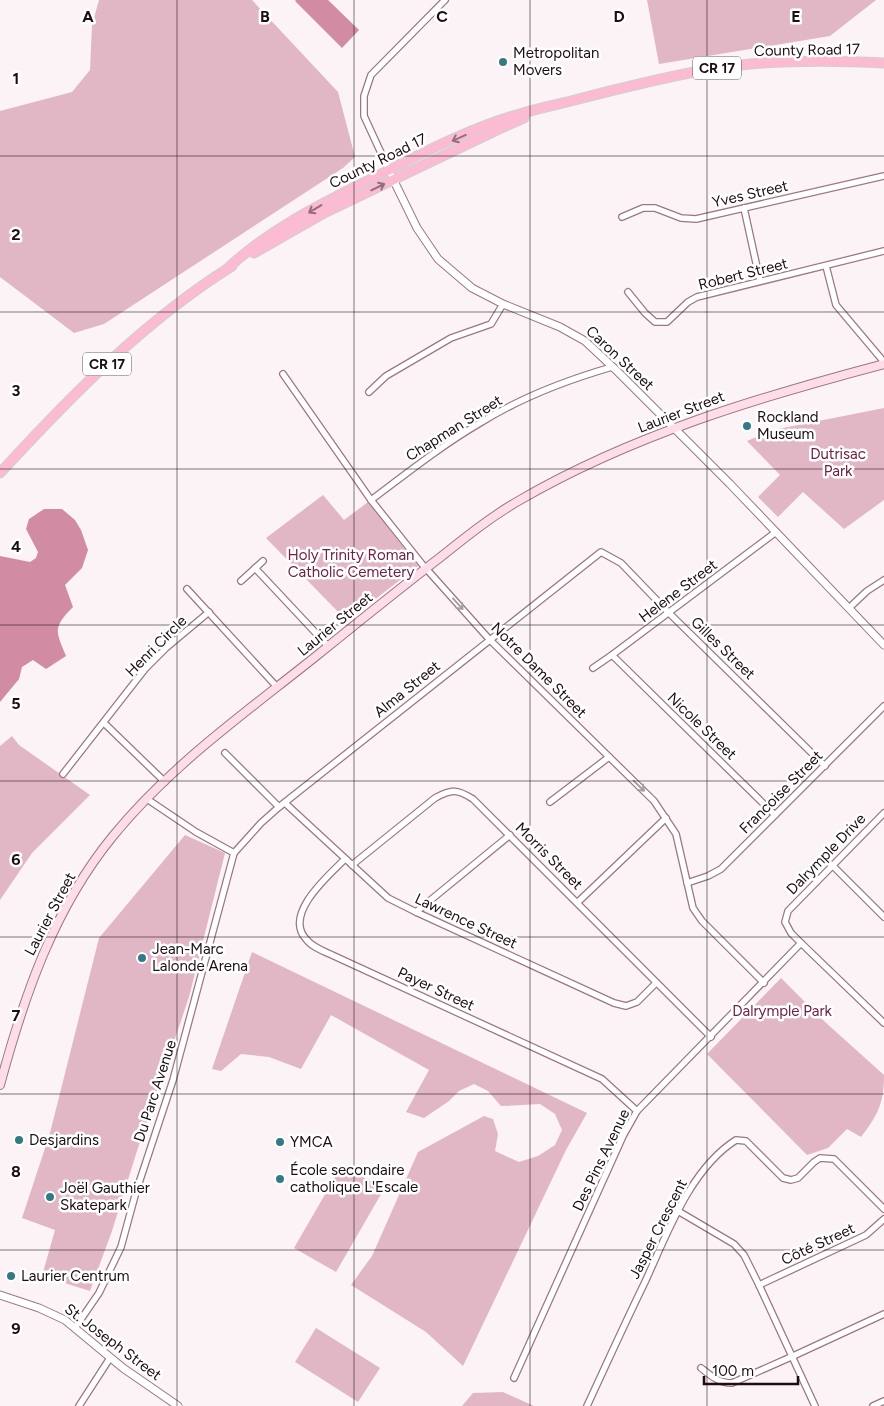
<svg xmlns="http://www.w3.org/2000/svg" width="884" height="1406" font-family="Figtree,sans-serif">
<style>
.green{fill:#e2b7c5}
.water{fill:#d18ca4}
.lines{fill:none;stroke-linecap:round;stroke-linejoin:round}
.minor-casing{stroke:#9c7783;stroke-width:8}
.tertiary-casing{stroke:#9c7783;stroke-width:9}
.secondary-casing{stroke:#9c7783;stroke-width:10}
.primary-casing{stroke:#d2cfd0;stroke-width:11}
.minor{stroke:#fff;stroke-width:5.5}
.tertiary{stroke:#fff;stroke-width:7}
.secondary{stroke:#fcdde9;stroke-width:8}
.primary{stroke:#fabbd3;stroke-width:9}
.oneway{stroke:#966d7d}
.oneway2{stroke:#a49fa1}
.grid{fill:none;stroke:#1c0e13;stroke-width:1;stroke-opacity:0.55}
.poi-dot{fill:#337b84;stroke:#fff;stroke-width:2}
.labels{text-anchor:middle;dominant-baseline:central;stroke-width:5;stroke-linejoin:round;paint-order:stroke}
.shield{fill:#fff;stroke:#60565a;stroke-width:1}
.shield-label{font-size:14px;font-weight:bold;fill:#1c0e13}
.street-label{font-size:15px;fill:#1c0e13;stroke:#fff}
.poi-label{font-size:15px;fill:#1c0e13;stroke:#fff;text-anchor:start}
.park-label{font-size:15px;fill:#702044;stroke:#fff}
.grid-label{font-size:16px;text-anchor:middle;font-weight:bold;fill:#1c0e13;stroke:#fff;stroke-width:5;stroke-linejoin:round;paint-order:stroke}
</style>
<rect width="100%" height="100%" fill="#fbf3f5"/>
<g class="green">
<polygon points="99,0 252,0 338,92 355,157 343,168 104,324 74,333 0,277 0,111 72,92 90,70 92,25"/>
<polygon points="647,0 876,0 830,36 659,64"/>
<polygon points="884,408 884,500 844,529 803,492 778,517 758,497 780,475 747,441 773,430"/>
<polygon points="323,495 344,520 368,502 418,566 347,621 266,538"/>
<polygon points="12,736 19,745 90,795 32,853 0,900 0,746"/>
<polygon points="185,835 225,853 189,997 136,1154 112,1231 90,1291 42,1276 55,1230 22,1218 50,1133 99,938"/>
<polygon points="252,952 587,1113 566,1150 463,1366 426,1332 351,1285 372,1256 418,1152 484,1116 493,1119 498,1134 495,1151 519,1162 538,1156 555,1145 562,1130 555,1114 540,1104 501,1106 488,1091 474,1084 459,1091 449,1101 424,1118 406,1112 429,1070 331,1015 301,1069 269,1057 241,1054 221,1071 212,1069"/>
<path d="M781 978 824 1021 884 1075C884 1103 878 1115 861 1137L847 1129 828 1148 807 1155 707 1054Z"/>
<polygon points="342,1165 384,1189 336,1272 294,1248"/>
<polygon points="316,1328 380,1368 358,1402 295,1362"/>
<polygon points="503,1392 534,1406 462,1406 473,1393"/>
</g>
<g class="water">
<polygon points="296,0 328,0 359,30 342,48 295,1"/>
<path d="M44 509H62L75 520 81 530 88 550 82 568 65 585 73 607C52 628 56 631 66 656L46 669 33 660 22 667 19 679 0 702V556L30 562 36 558 38 552 26 529 29 519Z"/>
</g>
<g class="lines">
<g class="minor-casing">
<g id="minor">
<polyline points="393,179 364,116 364,96 371,75 445,0"/>
<polyline points="744,208 760,281"/>
<polyline points="622,217 643,208 655,208 681,218 696,219 884,176"/>
<polyline points="826,266 836,305 884,362"/>
<polyline points="628,292 645,313 655,322 667,322 688,302 697,297 884,251"/>
<polyline points="283,374 371,500 422,564 489,639 654,801 676,834 693,908 702,921 764,983"/>
<polyline points="369,392 386,376 451,338 491,324 503,304"/>
<path d="M371 500C407 473 441 446 480 423 520 398 567 380 612 367"/>
<polyline points="255,568 328,646"/>
<polyline points="241,581 263,561"/>
<polyline points="187,589 277,687"/>
<polyline points="849,608 867,591 884,580"/>
<polyline points="612,655 775,815"/>
<polyline points="593,668 612,655 776,532"/>
<polyline points="104,723 165,782"/>
<polyline points="225,753 279,807"/>
<polyline points="63,774 145,669 166,648 209,612"/>
<polyline points="147,799 196,832 234,853"/>
<polyline points="550,802 609,757"/>
<polyline points="285,803 388,898 416,912 614,1003 626,1006 637,1002 656,983"/>
<polyline points="884,813 788,911 785,922 791,933 801,943 884,1023"/>
<path d="M345 859C329 875 283 914 306 939 312 947 323 951 332 955L602 1079 637 1111"/>
<path d="M352 865 435 798C452 789 457 789 473 799L711 1037"/>
<polyline points="832,865 884,917"/>
<polyline points="687,883 708,876 721,869 884,706"/>
<polyline points="578,902 666,818"/>
<polyline points="416,912 510,835"/>
<polyline points="678,1211 734,1244 744,1255 759,1285 815,1406"/>
<polyline points="759,1285 866,1235 884,1219"/>
<polyline points="75,1328 99,1293 121,1247 136,1192 173,1080 234,853 261,823 279,807 601,552 621,563 669,613 825,766"/>
<path d="M701 1368C711 1376 719 1383 732 1383L791 1357 884 1314"/>
<polyline points="514,1378 623,1136 637,1111 801,943"/>
<polyline points="79,1406 110,1358"/>
<path d="M587 1406C606 1365 625 1323 645 1282 667 1234 690 1169 736 1140L746 1141 783 1178 791 1180 798 1178 814 1162 820 1158 834 1159 884 1209"/>
<polyline points="873,1406 884,1401"/>
</g>
</g>
<g class="tertiary-casing">
<g id="tertiary">
<polyline points="393,179 417,228 438,259 472,288 503,304 560,327 585,341 617,371 730,484 884,645"/>
<polyline points="0,1295 39,1308 65,1320 123,1368 178,1406"/>
</g>
</g>
<g class="secondary-casing">
<path id="secondary" d="M0 1085C24 996 54 908 113 836 170 766 245 713 315 657 357 623 399 589 442 556 467 536 492 516 520 500 632 435 759 397 884 364"/>
</g>
<g class="primary-casing">
<g id="primary">
<polyline points="254,253 324,213 499,129 524,118"/>
<path d="M227 269C267 231 319 205 367 181 417 156 469 128 523 113 539 108 555 105 571 101 617 89 664 77 711 69 765 60 829 60 884 63"/>
<path d="M0 473C70 397 144 321 232 266"/>
</g>
</g>
<use href="#minor" class="minor"/>
<use href="#tertiary" class="tertiary"/>
<use href="#secondary" class="secondary"/>
<use href="#primary" class="primary"/>
</g>
<defs><path id="oneway-shaft" d="M-6 0H5M1.5-3L5.5 0L1.5 3" fill="none" stroke-width="1.6" stroke-linecap="round" stroke-linejoin="round" transform="scale(1.25)"/></defs>
<g class="oneway">
<use href="#oneway-shaft" transform="translate(459 138) rotate(156)"/>
<use href="#oneway-shaft" transform="translate(378 187) rotate(-26)"/>
<use href="#oneway-shaft" transform="translate(315 209) rotate(149)"/>
</g>
<g class="oneway2">
<use href="#oneway-shaft" transform="translate(458 604) rotate(48)"/>
<use href="#oneway-shaft" transform="translate(639 786) rotate(44)"/>
</g>
<path class="grid" d="M177 0V1406M354 0V1406M530 0V1406M707 0V1406M0 156H884M0 312H884M0 469H884M0 625H884M0 781H884M0 937H884M0 1094H884M0 1250H884"/>
<g class="poi-dot">
<circle cx="503" cy="62" r="5"/>
<circle cx="747" cy="426" r="5"/>
<circle cx="142" cy="958" r="5"/>
<circle cx="19" cy="1140" r="5"/>
<circle cx="280" cy="1142" r="5"/>
<circle cx="280" cy="1179" r="5"/>
<circle cx="50" cy="1197" r="5"/>
<circle cx="11" cy="1276" r="5"/>
</g>
<g class="labels">
<g class="shield">
<rect x="693" y="56.5" width="48" height="23" rx="4"/>
<rect x="83" y="352.5" width="48" height="23" rx="4"/>
</g>
<g class="shield-label">
<text x="717" y="68">CR 17</text>
<text x="107" y="364">CR 17</text>
</g>
<g class="street-label">
<text transform="translate(807 50) rotate(-1)">County Road 17</text>
<text transform="translate(378 161) rotate(-26)">County Road 17</text>
<text transform="translate(750 194) rotate(-13)">Yves Street</text>
<text transform="translate(743 274) rotate(-14)">Robert Street</text>
<text transform="translate(620 358) rotate(43)">Caron Street</text>
<text transform="translate(681 412) rotate(-21)">Laurier Street</text>
<text transform="translate(454 428) rotate(-32)">Chapman Street</text>
<text transform="translate(678 591) rotate(-37)">Helene Street</text>
<text transform="translate(335 624) rotate(-39)">Laurier Street</text>
<text transform="translate(156 646) rotate(-45)">Henri Circle</text>
<text transform="translate(723 648) rotate(44)">Gilles Street</text>
<text transform="translate(539 670) rotate(45)">Notre Dame Street</text>
<text transform="translate(407 689) rotate(-39)">Alma Street</text>
<text transform="translate(702 726) rotate(44)">Nicole Street</text>
<text transform="translate(781 792) rotate(-45)">Francoise Street</text>
<text transform="translate(826 854) rotate(-46)">Dalrymple Drive</text>
<text transform="translate(549 856) rotate(45)">Morris Street</text>
<text transform="translate(50 914) rotate(-62)">Laurier Street</text>
<text transform="translate(466 921) rotate(25)">Lawrence Street</text>
<text transform="translate(436 989) rotate(25)">Payer Street</text>
<text transform="translate(155 1091) rotate(-72)">Du Parc Avenue</text>
<text transform="translate(601 1160) rotate(-64)">Des Pins Avenue</text>
<text transform="translate(658 1229) rotate(-63)">Jasper Crescent</text>
<text transform="translate(818 1244) rotate(-25)">Côté Street</text>
<text transform="translate(113 1342) rotate(37)">St. Joseph Street</text>
</g>
<g class="poi-label">
<text x="513" y="53">Metropolitan<tspan x="513" dy="17">Movers</tspan></text>
<text x="757" y="417">Rockland<tspan x="757" dy="17">Museum</tspan></text>
<text x="152" y="949">Jean-Marc<tspan x="152" dy="17">Lalonde Arena</tspan></text>
<text x="29" y="1140">Desjardins</text>
<text x="290" y="1142">YMCA</text>
<text x="290" y="1170">École secondaire<tspan x="290" dy="17">catholique L'Escale</tspan></text>
<text x="60" y="1188">Joël Gauthier<tspan x="60" dy="17">Skatepark</tspan></text>
<text x="21" y="1276">Laurier Centrum</text>
</g>
<g class="park-label">
<text x="838" y="454">Dutrisac<tspan x="838" dy="17">Park</tspan></text>
<text x="351" y="555">Holy Trinity Roman<tspan x="351" dy="17">Catholic Cemetery</tspan></text>
<text x="782" y="1011">Dalrymple Park</text>
</g>
</g>
<g class="grid-label">
<text x="88" y="22">A</text>
<text x="265" y="22">B</text>
<text x="442" y="22">C</text>
<text x="619" y="22">D</text>
<text x="796" y="22">E</text>
<text x="16" y="84">1</text>
<text x="16" y="240">2</text>
<text x="16" y="396">3</text>
<text x="16" y="552">4</text>
<text x="16" y="709">5</text>
<text x="16" y="865">6</text>
<text x="16" y="1021">7</text>
<text x="16" y="1177">8</text>
<text x="16" y="1334">9</text>
</g>
<path d="M704 1376v8h94v-8" fill="none" stroke="#1c0e13" stroke-width="2.5"/>
<text x="712" y="1376" font-size="15" fill="#1c0e13" stroke="#ffffff" stroke-width="4" paint-order="stroke">100 m</text>
</svg>
